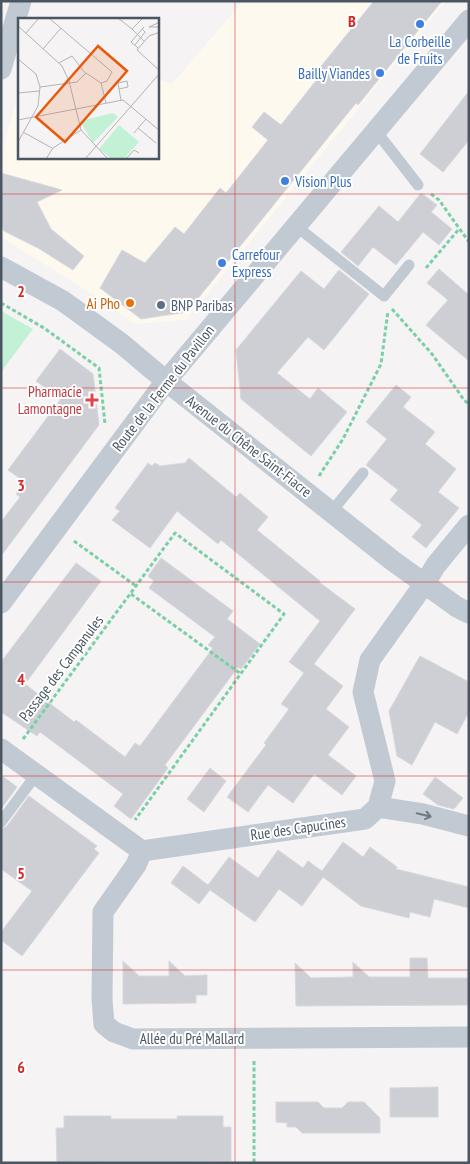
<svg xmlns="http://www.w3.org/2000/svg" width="470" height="1164" font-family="'PT Sans Narrow',sans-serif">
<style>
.commercial{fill:#fdf9ef}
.green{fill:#c3f1d5}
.building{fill:#cdcfd5;stroke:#d7d9de}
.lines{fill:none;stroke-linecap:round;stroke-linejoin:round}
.path{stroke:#7ad0a6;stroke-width:3;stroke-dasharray:4 2.5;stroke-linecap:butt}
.service{stroke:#c1cad2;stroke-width:11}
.minor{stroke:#c1cad2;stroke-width:21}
.oneway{stroke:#6e7983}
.grid{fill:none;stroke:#d62828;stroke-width:1;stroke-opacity:0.55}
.shop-dot{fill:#3f7fe0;stroke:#fff;stroke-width:2}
.food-dot{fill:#e8710a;stroke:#fff;stroke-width:2}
.service-dot{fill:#5c6f8a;stroke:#fff;stroke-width:2}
.health-dot{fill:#e0444e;stroke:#fff;stroke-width:2}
.labels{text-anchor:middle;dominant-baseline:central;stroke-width:4;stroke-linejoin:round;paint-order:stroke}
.shop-label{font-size:15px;fill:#366cbe;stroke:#fff;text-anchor:start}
.food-label{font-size:15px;fill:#c56008;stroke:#fff;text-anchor:end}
.service-label{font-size:15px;fill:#4e5e75;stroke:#fff;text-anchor:start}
.street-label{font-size:15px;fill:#4a5661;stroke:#fff}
.health-label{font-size:15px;fill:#be3a42;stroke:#fff;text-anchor:end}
.inset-road{fill:none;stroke:#b1b4b9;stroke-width:1}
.view{fill:#e8590c;fill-opacity:0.15;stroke:#e8590c;stroke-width:2.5}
.inset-edge{fill:none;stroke:#4a5661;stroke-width:2.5}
.grid-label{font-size:16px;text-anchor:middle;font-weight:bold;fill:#d62828;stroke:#fff;stroke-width:4;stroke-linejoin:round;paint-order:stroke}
</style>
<rect width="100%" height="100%" fill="#f5f3f3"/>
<polygon class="commercial" points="243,1 446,1 186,320 135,324 97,297 1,237 1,155 18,95 19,92 19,158 158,158 158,79 172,84"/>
<polygon class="green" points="1,311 33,329 1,372"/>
<g class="building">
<polygon points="374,1 442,1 358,105 356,103 187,312 141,319 100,288 122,250 145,263 175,227 184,234 220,188 226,193 268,140 252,127 264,112 281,125 322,73 318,70"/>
<polygon points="469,91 469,140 443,172 420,154"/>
<polygon points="1,173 62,190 37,202 51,229 84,256 73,270 38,248 4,231 1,225"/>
<polygon points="421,193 437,205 431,212 452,229 439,245 423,232 396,265 373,247 358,266 341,252 379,206 398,222"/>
<polygon points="439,269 469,295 469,361 426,325 448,300 427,283"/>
<polygon points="339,270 369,294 324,350 308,337 277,373 310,399 318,388 347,412 311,456 241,399 236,350 301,271 324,289"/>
<polygon points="60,349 93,374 99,425 1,556 1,522 20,497 16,494 25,482 8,470 61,399 36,381"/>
<polygon points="396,385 411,397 403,407 435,432 425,444 456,469 438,492 459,508 426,548 412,537 422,525 390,500 398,490 366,465 387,439 366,422"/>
<polygon points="189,458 236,497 240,493 268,517 257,530 320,581 319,582 355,609 314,664 343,686 326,709 349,727 328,755 356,776 342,795 314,774 293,803 268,785 248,812 227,797 266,745 264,743 289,709 281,704 304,673 289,662 320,621 221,540 218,544 177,511 150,548 112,520 120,511 115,508 148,463 152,466 155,463 160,466 185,463"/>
<polygon points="161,558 233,611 227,619 260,644 241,669 238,667 165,765 168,768 131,819 114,806 123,794 40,732 37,736 1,712 1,662 76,563 101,581 25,684 74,722 76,720 125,757 135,743 140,746 213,648 208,645 215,637 149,588 154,581 148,576"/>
<polygon points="420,656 469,682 469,712 457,734 435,722 412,765 397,756 389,711"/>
<polygon points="210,768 226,781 204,812 187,799"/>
<polygon points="1,775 17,787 1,809"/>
<polygon points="435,777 463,798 454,809 438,805 423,794"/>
<polygon points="29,796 97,846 94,849 99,853 22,956 1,940 1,932 32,891 1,869 1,829 7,826"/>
<polygon points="343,842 363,857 370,847 397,867 396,869 469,887 469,908 434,899 430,917 410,912 409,918 361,906 323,877 302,906 279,889 255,922 210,890 199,904 171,883 183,866 208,885 229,857 258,878 278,850 303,868 308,861 322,871"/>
<polygon points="410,958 427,958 428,978 469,978 469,1005 296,1006 295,963 311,978 353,977 353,962 369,977 410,977"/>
<polygon points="123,961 139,976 169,976 169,961 185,976 207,975 207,995 196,995 196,1003 123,1004"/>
<polygon points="438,1087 438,1117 390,1117 390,1088"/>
<polygon points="276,1102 318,1102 324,1108 342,1108 348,1102 364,1102 380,1118 380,1133 302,1133 296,1127 287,1127 287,1123 276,1122"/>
<polygon points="64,1116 111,1116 111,1119 177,1119 177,1116 223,1116 223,1127 231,1127 231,1161 57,1162 56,1128 64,1128"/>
</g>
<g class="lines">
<g class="path">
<polyline points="431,194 439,200 469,242"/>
<polyline points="426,268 459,229"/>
<polyline points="1,303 44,328 99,368 105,424"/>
<polyline points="392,309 432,354 464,400 469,404"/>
<polyline points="319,476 343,439 381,364 388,311"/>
<polyline points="74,541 136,586"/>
<polyline points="131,594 241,674"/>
<polyline points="23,739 175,533 284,614 135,820"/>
<polyline points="254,1061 254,1163"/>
</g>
<g class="service">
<polyline points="376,131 418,185"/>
<polyline points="296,226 384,296 409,265"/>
<polyline points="332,511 363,473"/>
<polyline points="1,822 36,775"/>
</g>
<g class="minor">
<polyline points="1,69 21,1"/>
<polyline points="1,267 63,301 122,344 166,381 393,561 457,607 469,613"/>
<polyline points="1,603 166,381 469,20"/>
<polyline points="1,749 142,851 365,819 378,807 385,781 363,692 370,660 425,583 436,565 469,525"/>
<polyline points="378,807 423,814 469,826"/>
<polyline points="142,851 136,865 103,912 102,999 104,1024 114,1032 133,1039 469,1037"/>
</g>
</g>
<defs><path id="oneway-shaft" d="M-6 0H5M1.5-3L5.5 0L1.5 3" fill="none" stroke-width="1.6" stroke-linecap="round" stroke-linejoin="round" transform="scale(1.25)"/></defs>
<use class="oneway" href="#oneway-shaft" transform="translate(424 815) rotate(13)"/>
<path class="grid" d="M235 1V1163M1 194H469M1 388H469M1 582H469M1 776H469M1 970H469"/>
<g class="shop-dot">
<circle cx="420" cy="24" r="5"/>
<circle cx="380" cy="73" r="5"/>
<circle cx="285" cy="181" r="5"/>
<circle cx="222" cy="263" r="5"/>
</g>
<circle class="food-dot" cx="130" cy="303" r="5"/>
<circle class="service-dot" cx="161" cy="305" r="5"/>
<path class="health-dot" d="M89.5 392.5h5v5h5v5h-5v5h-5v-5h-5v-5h5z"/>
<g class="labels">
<g class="shop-label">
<text x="420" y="41" text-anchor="middle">La Corbeille<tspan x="420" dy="17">de Fruits</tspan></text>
<text x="370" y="73" text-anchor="end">Bailly Viandes</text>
<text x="295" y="181">Vision Plus</text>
<text x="232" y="254">Carrefour<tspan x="232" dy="17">Express</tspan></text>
</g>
<g class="food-label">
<text x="120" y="303">Ai Pho</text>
</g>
<g class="service-label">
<text x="171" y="305">BNP Paribas</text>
</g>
<g class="street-label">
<text transform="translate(163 388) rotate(-52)">Route de la Ferme du Pavillon</text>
<text transform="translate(249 446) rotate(38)">Avenue du Chêne Saint-Fiacre</text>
<text transform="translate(61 668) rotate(-53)">Passage des Campanules</text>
<text transform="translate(298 828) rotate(-8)">Rue des Capucines</text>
<text x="192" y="1038">Allée du Pré Mallard</text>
</g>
<g class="health-label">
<text x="82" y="391">Pharmacie<tspan x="82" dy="17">Lamontagne</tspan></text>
</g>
</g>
<g transform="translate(18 18)">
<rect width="141" height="141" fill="#f5f3f3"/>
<path d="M95 95 100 99 75 125 62 103ZM101 107 121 124 106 141H94L81 131Z" fill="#c3f1d5"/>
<path class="inset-road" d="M31 0 94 54 89 63 83 65M100 0 114 11 125 0M142 4 131 9H142M0 8 44 48 51 63 63 112 90 141M114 11 126 23M142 14 131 18 119 32 142 53M8 15 21 0M117 27 127 14 124 11M120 30 113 24 126 9M25 31 43 10M0 41 18 56 22 69 20 88 0 124M41 45 54 38 67 55M22 69 59 64 68 55 83 65 88 85M101 71 110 69 109 63 100 65 101 71 103 82M0 75 21 73M0 102 105 82 142 113M120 110 138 125M5 114 34 130M116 115 128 101M28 141 35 130 63 112M67 141 142 55M108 141 116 132 121 135"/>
<path class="view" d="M80 28 109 53 47 124 18 99Z"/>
<rect width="141" height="141" class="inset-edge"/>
</g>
<g class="grid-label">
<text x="352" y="27">B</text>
<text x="21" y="297">2</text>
<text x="21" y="491">3</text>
<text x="21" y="685">4</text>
<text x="21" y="879">5</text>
<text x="21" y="1073">6</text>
</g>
<rect width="470" height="1164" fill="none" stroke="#4a5661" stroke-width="5"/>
</svg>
